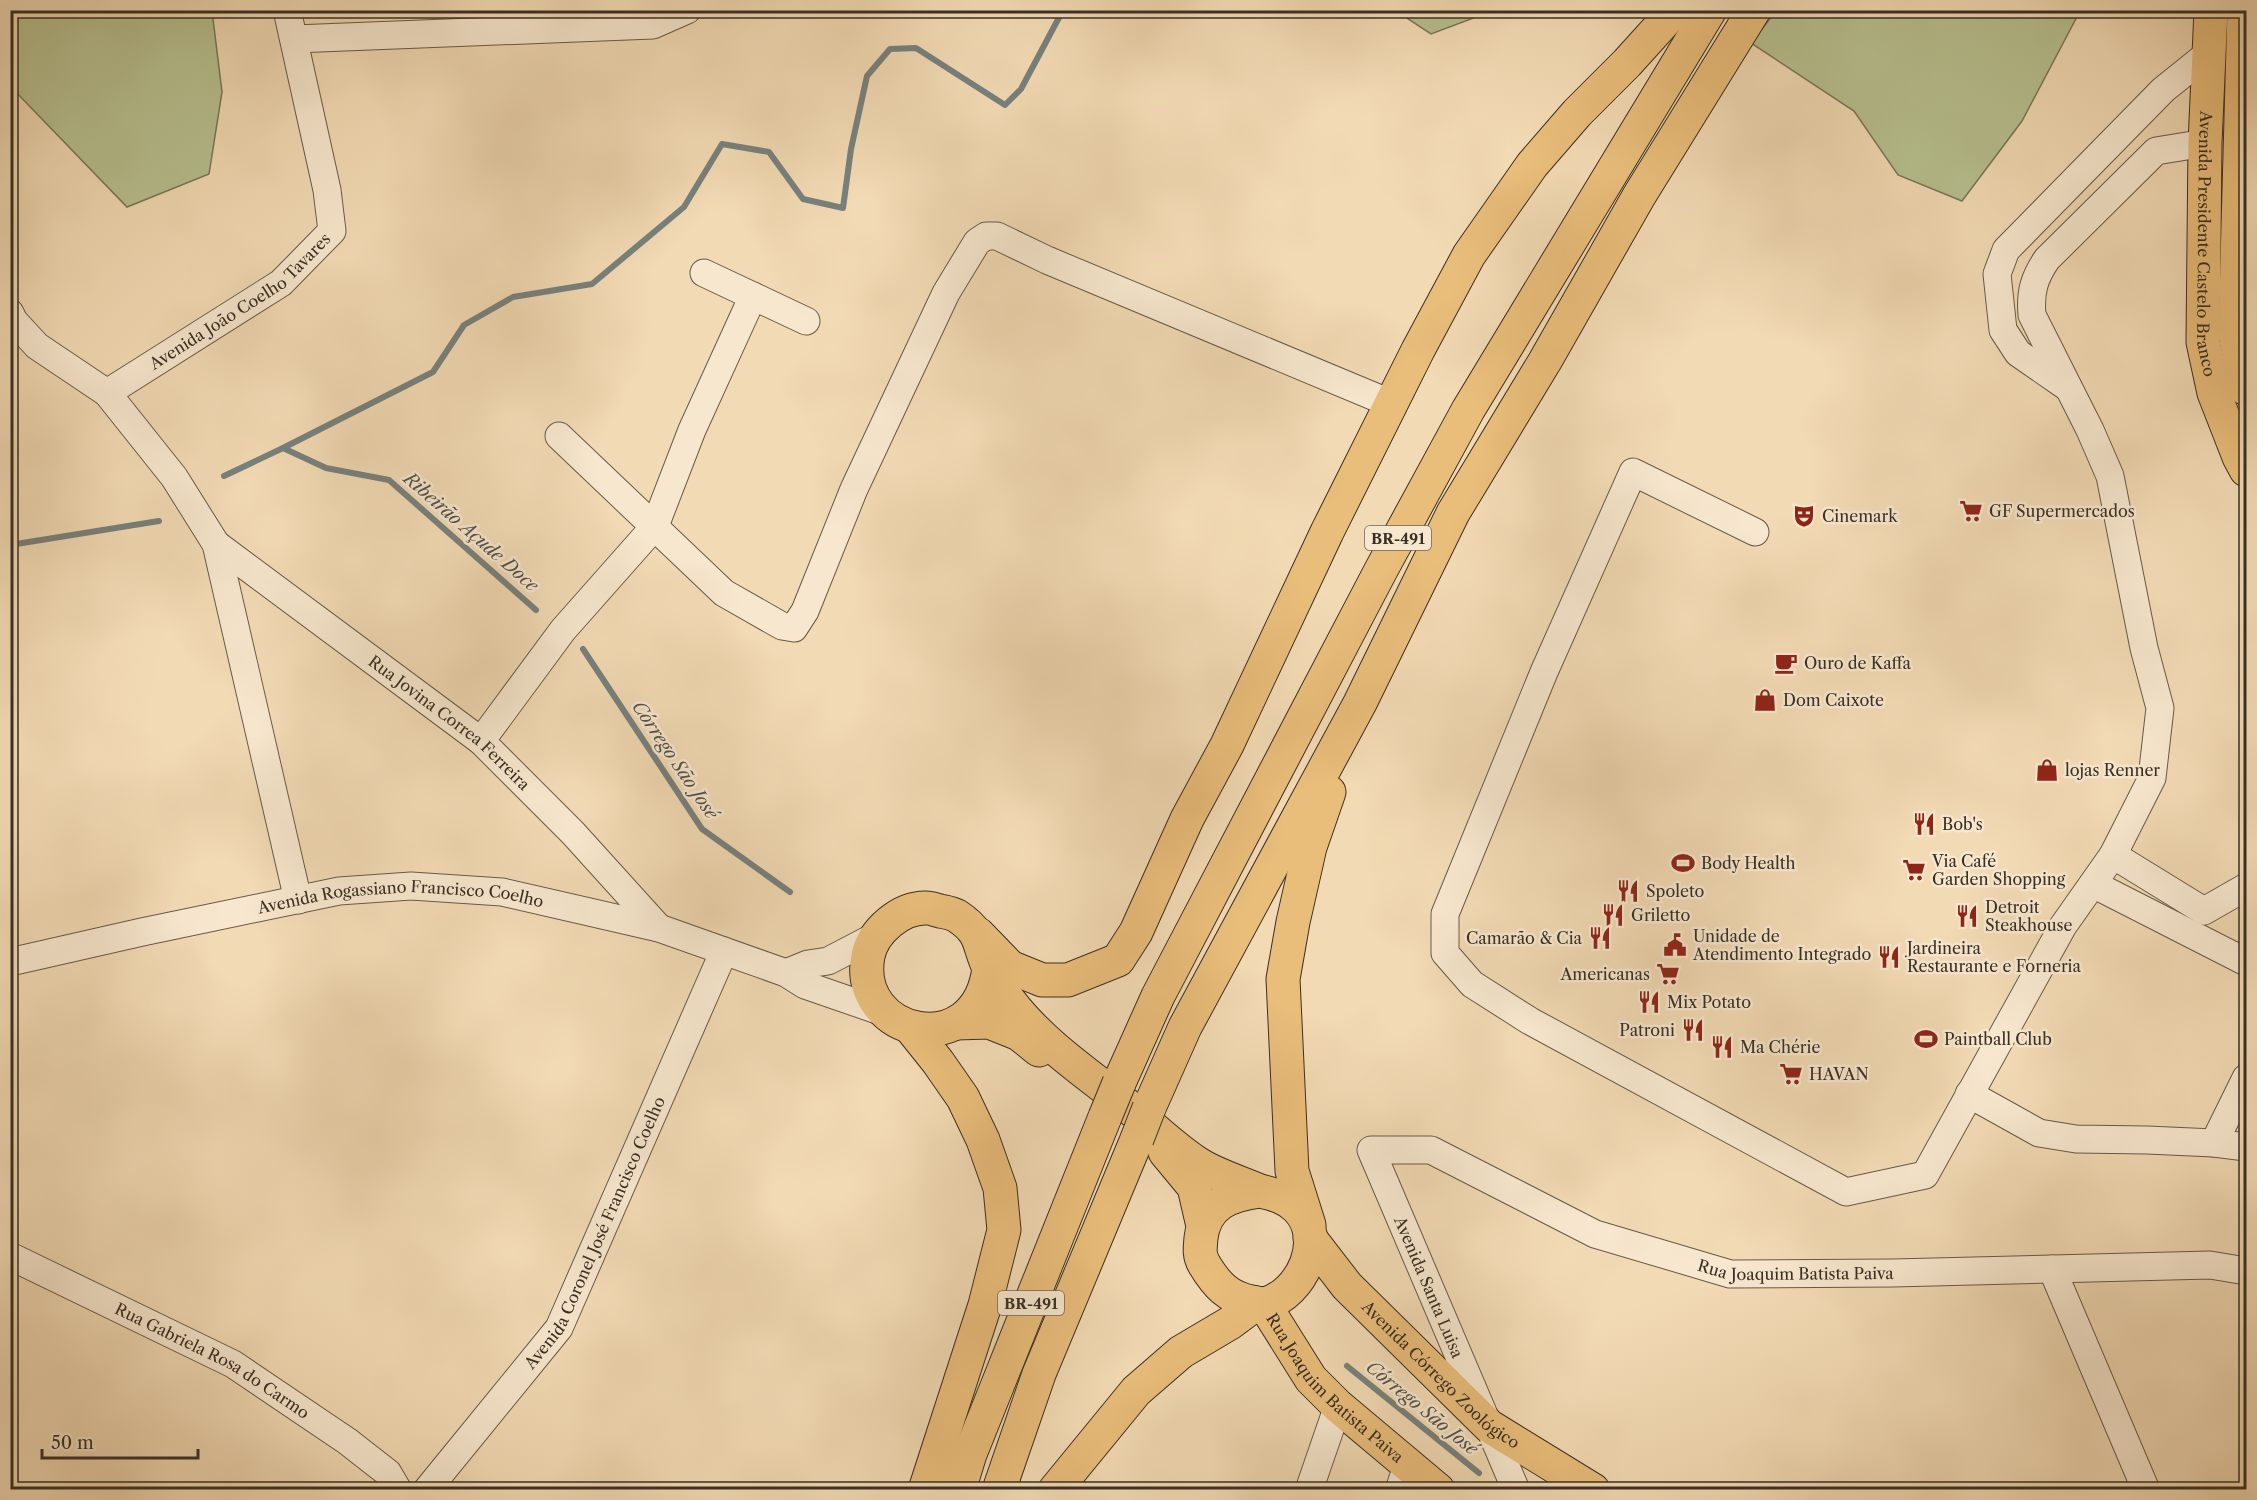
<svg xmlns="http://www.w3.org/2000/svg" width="2257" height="1500" font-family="'Libre Caslon Text',serif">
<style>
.green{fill:#b7c090;stroke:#78785a;stroke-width:1.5}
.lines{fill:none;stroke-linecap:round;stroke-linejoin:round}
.stream{stroke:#77817d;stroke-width:6}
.minor-casing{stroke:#675a48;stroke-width:29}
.major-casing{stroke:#392f24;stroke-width:35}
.highway-casing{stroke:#392f24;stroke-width:35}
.minor{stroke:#f7e7ce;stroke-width:27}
.major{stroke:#e9bd7a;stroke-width:33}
.highway{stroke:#e9bd7a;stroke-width:33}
.highway-bridge-casing{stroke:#392f24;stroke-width:35;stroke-linecap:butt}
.highway-bridge{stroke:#e9bd7a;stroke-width:33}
.labels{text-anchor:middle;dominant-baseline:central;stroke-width:5;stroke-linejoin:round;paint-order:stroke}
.shield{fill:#f7e7ce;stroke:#726657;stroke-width:1.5}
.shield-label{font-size:15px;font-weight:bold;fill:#392f24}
.street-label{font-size:16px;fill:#392f24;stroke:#f7e7ce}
.poi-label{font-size:16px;fill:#392f24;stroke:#f7e7ce;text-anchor:start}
.water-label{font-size:18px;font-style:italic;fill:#535149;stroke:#f7e7ce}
</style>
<rect width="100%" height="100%" fill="#f2dab4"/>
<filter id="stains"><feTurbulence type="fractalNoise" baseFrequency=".00333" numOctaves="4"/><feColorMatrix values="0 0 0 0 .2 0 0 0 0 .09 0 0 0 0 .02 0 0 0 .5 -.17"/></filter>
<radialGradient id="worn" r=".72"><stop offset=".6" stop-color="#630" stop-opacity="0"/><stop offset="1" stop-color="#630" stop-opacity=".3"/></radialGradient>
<g class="green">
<polygon points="11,10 212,11 222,92 209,174 127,207 11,87"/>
<polygon points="1396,11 1492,11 1431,34"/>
<polygon points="1776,11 2080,11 2022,121 1962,201 1898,175 1854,111 1751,43"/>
</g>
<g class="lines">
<g class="stream">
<polyline points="283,448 433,372 464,325 513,297 592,284 684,207 722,144 769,152 803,199 843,208 851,149 867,76 890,49 916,48 1005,105 1021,89 1063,10"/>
<polyline points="224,476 283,448 326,468 389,480 536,610"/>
<polyline points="10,545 159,521"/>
<polyline points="583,649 702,829 790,892"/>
<polyline points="1347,1366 1479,1473"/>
</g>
<g class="minor-casing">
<g id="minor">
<polyline points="294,39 653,25 687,10"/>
<polyline points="704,273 806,321"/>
<polyline points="10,313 14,321 37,346 107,393 174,477 216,544 298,900"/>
<polyline points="2067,387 2018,353 2003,330 1997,274 2006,250 2163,90 2209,53"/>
<path id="s1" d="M107 393 281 283 332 231 327 190 287 10"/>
<polyline points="559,436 724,593 782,626 794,628 805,611 854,489 946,293 977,242 986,236 997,236 1047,260 1392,404"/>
<path d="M1755 532 1633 472 1544 672 1445 914V953L1472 984 1530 1021 1846 1192 1925 1175 2063 926 2113 855 2152 778 2160 708 2144 648 2110 476 2090 430 2032 315C2030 292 2034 278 2047 259L2156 151 2205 143"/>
<path id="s2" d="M216 544 481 741 573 833 659 928"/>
<polyline points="481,741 563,630 655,526 692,430 753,296"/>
<polyline points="2113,855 2204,911 2246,887"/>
<polyline points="2093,884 2246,962"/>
<path id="s3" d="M10 962 142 932 339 891 411 886 502 892 659 928 786 973 805 985 886 1013"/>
<polyline points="786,973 808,964 828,961 876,936"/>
<polyline points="1969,1094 2039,1133 2076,1139 2147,1140 2214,1143 2246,1147"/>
<polyline points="2214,1143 2246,1078"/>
<path id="s4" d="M10 1256 233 1364 347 1441 388 1473 398 1490"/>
<polyline points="2052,1269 2146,1490"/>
<path id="s5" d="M427 1490 559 1328 724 951"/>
<polyline points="1309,1490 1338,1406"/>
<polyline points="1399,1490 1408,1463"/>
<path id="s6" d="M1516 1490 1371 1150H1431L1595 1234 1730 1274 1893 1273 2210 1265 2246 1271"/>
</g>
</g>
<g class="major-casing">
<g id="major">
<path id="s7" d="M2211 10 2205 143 2203 342 2214 393 2239 457 2246 470"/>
<polyline points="2244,10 2235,335 2246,389"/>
<path d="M989 968C977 1065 853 1036 868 956 873 931 901 907 927 908 931 908 936 910 940 911 945 912 952 913 957 916 984 934 977 944 989 968 995 980 1003 993 1011 1003 1041 1042 1085 1072 1123 1102 1147 1122 1171 1146 1197 1163 1215 1175 1240 1182 1260 1191"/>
<polyline points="956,1023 989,1022 1019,1034 1039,1050"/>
<polyline points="1165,1152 1194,1187 1203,1226"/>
<path d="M1260 1191C1273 1194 1286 1197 1297 1208 1327 1238 1303 1293 1265 1304 1261 1305 1256 1303 1252 1302 1228 1298 1216 1284 1204 1264 1199 1255 1200 1249 1201 1238 1205 1204 1230 1195 1260 1191Z"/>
<path id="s8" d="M1310 1238 1347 1286 1489 1426 1593 1490"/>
<path id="s9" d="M1264 1304 1311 1379 1338 1406 1438 1490"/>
</g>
</g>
<g class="highway-casing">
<g id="highway">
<polyline points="978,934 1010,967 1042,980 1068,980 1118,960 1136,932 1187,819 1227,745 1327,532 1418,350 1469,255 1532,165 1577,113 1627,63 1675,10"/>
<polyline points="910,1027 938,1062 963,1098 983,1140 1000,1188 1004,1230 985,1305 925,1490"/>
<polyline points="1119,1083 1158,996 1381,570 1468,410 1710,10"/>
<polyline points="1149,1108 1185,1027 1360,703 1453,513 1545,361 1639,196 1754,10"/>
<polyline points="1309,1225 1292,1171 1283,979 1293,922 1310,847 1329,792"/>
<polyline points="959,1490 970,1454 1105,1117"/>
<polyline points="999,1490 1039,1374 1137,1139"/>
<polyline points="1055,1490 1136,1391 1181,1352 1230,1323 1257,1303"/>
</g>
</g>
<use href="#minor" class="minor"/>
<use href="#major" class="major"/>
<use href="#highway" class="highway"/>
<g class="highway-bridge-casing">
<g id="highway-bridge">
<polyline points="1105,1117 1119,1083"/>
<polyline points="1137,1139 1149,1108"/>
</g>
</g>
<use href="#highway-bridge" class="highway-bridge"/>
</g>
<defs>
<g id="supermarket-bare" transform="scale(1.8)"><path d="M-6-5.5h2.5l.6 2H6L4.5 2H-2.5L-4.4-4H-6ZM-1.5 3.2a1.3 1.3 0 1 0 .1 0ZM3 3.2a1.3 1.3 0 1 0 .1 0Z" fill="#8f2418" stroke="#f7e7ce" stroke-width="2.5" paint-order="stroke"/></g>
<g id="theatre-bare" transform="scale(1.8)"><path d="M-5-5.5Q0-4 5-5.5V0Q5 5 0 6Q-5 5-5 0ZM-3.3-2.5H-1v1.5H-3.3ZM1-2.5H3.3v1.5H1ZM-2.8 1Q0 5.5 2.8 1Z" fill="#8f2418" stroke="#f7e7ce" stroke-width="2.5" paint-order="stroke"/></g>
<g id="cafe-bare" transform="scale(1.8)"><path d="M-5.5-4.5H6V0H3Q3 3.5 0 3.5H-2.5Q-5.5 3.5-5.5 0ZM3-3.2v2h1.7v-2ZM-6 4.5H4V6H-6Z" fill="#8f2418" stroke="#f7e7ce" stroke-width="2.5" paint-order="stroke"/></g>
<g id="shop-bare" transform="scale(1.8)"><path d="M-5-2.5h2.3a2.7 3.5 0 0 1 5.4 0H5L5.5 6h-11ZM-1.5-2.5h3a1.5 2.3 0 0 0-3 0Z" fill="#8f2418" stroke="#f7e7ce" stroke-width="2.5" paint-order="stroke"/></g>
<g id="restaurant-bare" transform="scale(1.8)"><path d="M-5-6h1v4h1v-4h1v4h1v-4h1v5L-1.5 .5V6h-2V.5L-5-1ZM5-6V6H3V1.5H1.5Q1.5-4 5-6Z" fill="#8f2418" stroke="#f7e7ce" stroke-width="2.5" paint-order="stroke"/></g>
<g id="stadium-bare" transform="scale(1.8)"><path d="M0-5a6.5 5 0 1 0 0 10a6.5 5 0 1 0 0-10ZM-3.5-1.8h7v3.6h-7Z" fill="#8f2418" stroke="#f7e7ce" stroke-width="2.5" paint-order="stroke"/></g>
<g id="civic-bare" transform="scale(1.8)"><path d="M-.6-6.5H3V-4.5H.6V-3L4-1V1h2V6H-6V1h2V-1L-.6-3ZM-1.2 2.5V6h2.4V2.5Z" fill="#8f2418" stroke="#f7e7ce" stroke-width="2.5" paint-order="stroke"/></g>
</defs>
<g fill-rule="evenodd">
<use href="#supermarket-bare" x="1971" y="511"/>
<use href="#theatre-bare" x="1804" y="516"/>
<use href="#cafe-bare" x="1786" y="663"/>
<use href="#shop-bare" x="1765" y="700"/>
<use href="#shop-bare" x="2047" y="770"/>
<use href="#restaurant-bare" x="1924" y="824"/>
<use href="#stadium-bare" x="1683" y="863"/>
<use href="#supermarket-bare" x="1914" y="870"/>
<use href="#restaurant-bare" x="1628" y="891"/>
<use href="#restaurant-bare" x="1613" y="915"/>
<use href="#restaurant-bare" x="1967" y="916"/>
<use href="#restaurant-bare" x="1600" y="938"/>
<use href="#civic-bare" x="1675" y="945"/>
<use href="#restaurant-bare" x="1889" y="957"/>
<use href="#supermarket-bare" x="1668" y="974"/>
<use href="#restaurant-bare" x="1649" y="1002"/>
<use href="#restaurant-bare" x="1693" y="1030"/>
<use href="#stadium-bare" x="1926" y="1039"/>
<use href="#restaurant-bare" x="1722" y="1047"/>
<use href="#supermarket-bare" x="1791" y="1074"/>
</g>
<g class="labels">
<g class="shield">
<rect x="1365" y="526" width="66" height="24" rx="4.5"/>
<rect x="998" y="1291" width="66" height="24" rx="4.5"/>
</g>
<g class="shield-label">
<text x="1398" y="538">BR-491</text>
<text x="1031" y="1303">BR-491</text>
</g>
<g class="street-label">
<text stroke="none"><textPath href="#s7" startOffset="234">Avenida Presidente Castelo Branco</textPath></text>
<text stroke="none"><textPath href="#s1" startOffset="162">Avenida João Coelho Tavares</textPath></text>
<text stroke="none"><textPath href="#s2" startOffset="294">Rua Jovina Correa Ferreira</textPath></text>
<text stroke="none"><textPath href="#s3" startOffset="398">Avenida Rogassiano Francisco Coelho</textPath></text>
<text stroke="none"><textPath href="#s5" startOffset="310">Avenida Coronel José Francisco Coelho</textPath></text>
<text stroke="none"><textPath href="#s6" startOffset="820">Rua Joaquim Batista Paiva</textPath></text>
<text transform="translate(1429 1287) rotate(67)">Avenida Santa Luisa</text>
<text stroke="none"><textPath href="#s4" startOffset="228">Rua Gabriela Rosa do Carmo</textPath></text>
<text stroke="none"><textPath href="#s8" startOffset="190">Avenida Córrego Zoológico</textPath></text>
<text stroke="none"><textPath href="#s9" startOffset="111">Rua Joaquim Batista Paiva</textPath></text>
</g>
<g class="poi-label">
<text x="1989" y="511">GF Supermercados</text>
<text x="1822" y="516">Cinemark</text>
<text x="1804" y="663">Ouro de Kaffa</text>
<text x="1783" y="700">Dom Caixote</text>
<text x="2065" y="770">lojas Renner</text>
<text x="1942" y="824">Bob's</text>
<text x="1932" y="861">Via Café<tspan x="1932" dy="18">Garden Shopping</tspan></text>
<text x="1701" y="863">Body Health</text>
<text x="1646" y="891">Spoleto</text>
<text x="1985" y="907">Detroit<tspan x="1985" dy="18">Steakhouse</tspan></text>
<text x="1631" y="915">Griletto</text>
<text x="1693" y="936">Unidade de<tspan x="1693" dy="18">Atendimento Integrado</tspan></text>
<text x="1582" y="938" text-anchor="end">Camarão &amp; Cia</text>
<text x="1907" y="948">Jardineira<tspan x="1907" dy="18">Restaurante e Forneria</tspan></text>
<text x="1650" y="974" text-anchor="end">Americanas</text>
<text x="1667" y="1002">Mix Potato</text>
<text x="1675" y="1030" text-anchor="end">Patroni</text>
<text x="1944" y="1039">Paintball Club</text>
<text x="1740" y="1047">Ma Chérie</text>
<text x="1809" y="1074">HAVAN</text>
</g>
<g class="water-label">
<text transform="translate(471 532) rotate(41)">Ribeirão Açude Doce</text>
<text transform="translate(675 760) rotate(56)">Córrego São José</text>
<text transform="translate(1422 1408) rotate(39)">Córrego São José</text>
</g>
</g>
<rect width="2257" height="1500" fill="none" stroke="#f2dab4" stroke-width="36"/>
<rect x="12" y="12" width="2233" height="1476" fill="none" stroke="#392f24" stroke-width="3"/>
<rect x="18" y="18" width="2221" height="1464" fill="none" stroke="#392f24" stroke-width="1.5"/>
<path d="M42 1449v9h156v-9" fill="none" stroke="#392f24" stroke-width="3"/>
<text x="51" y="1449" font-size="18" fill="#392f24" stroke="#f7e7ce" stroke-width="4.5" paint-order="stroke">50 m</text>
<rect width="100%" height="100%" filter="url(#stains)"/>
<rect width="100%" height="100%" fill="url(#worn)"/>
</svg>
